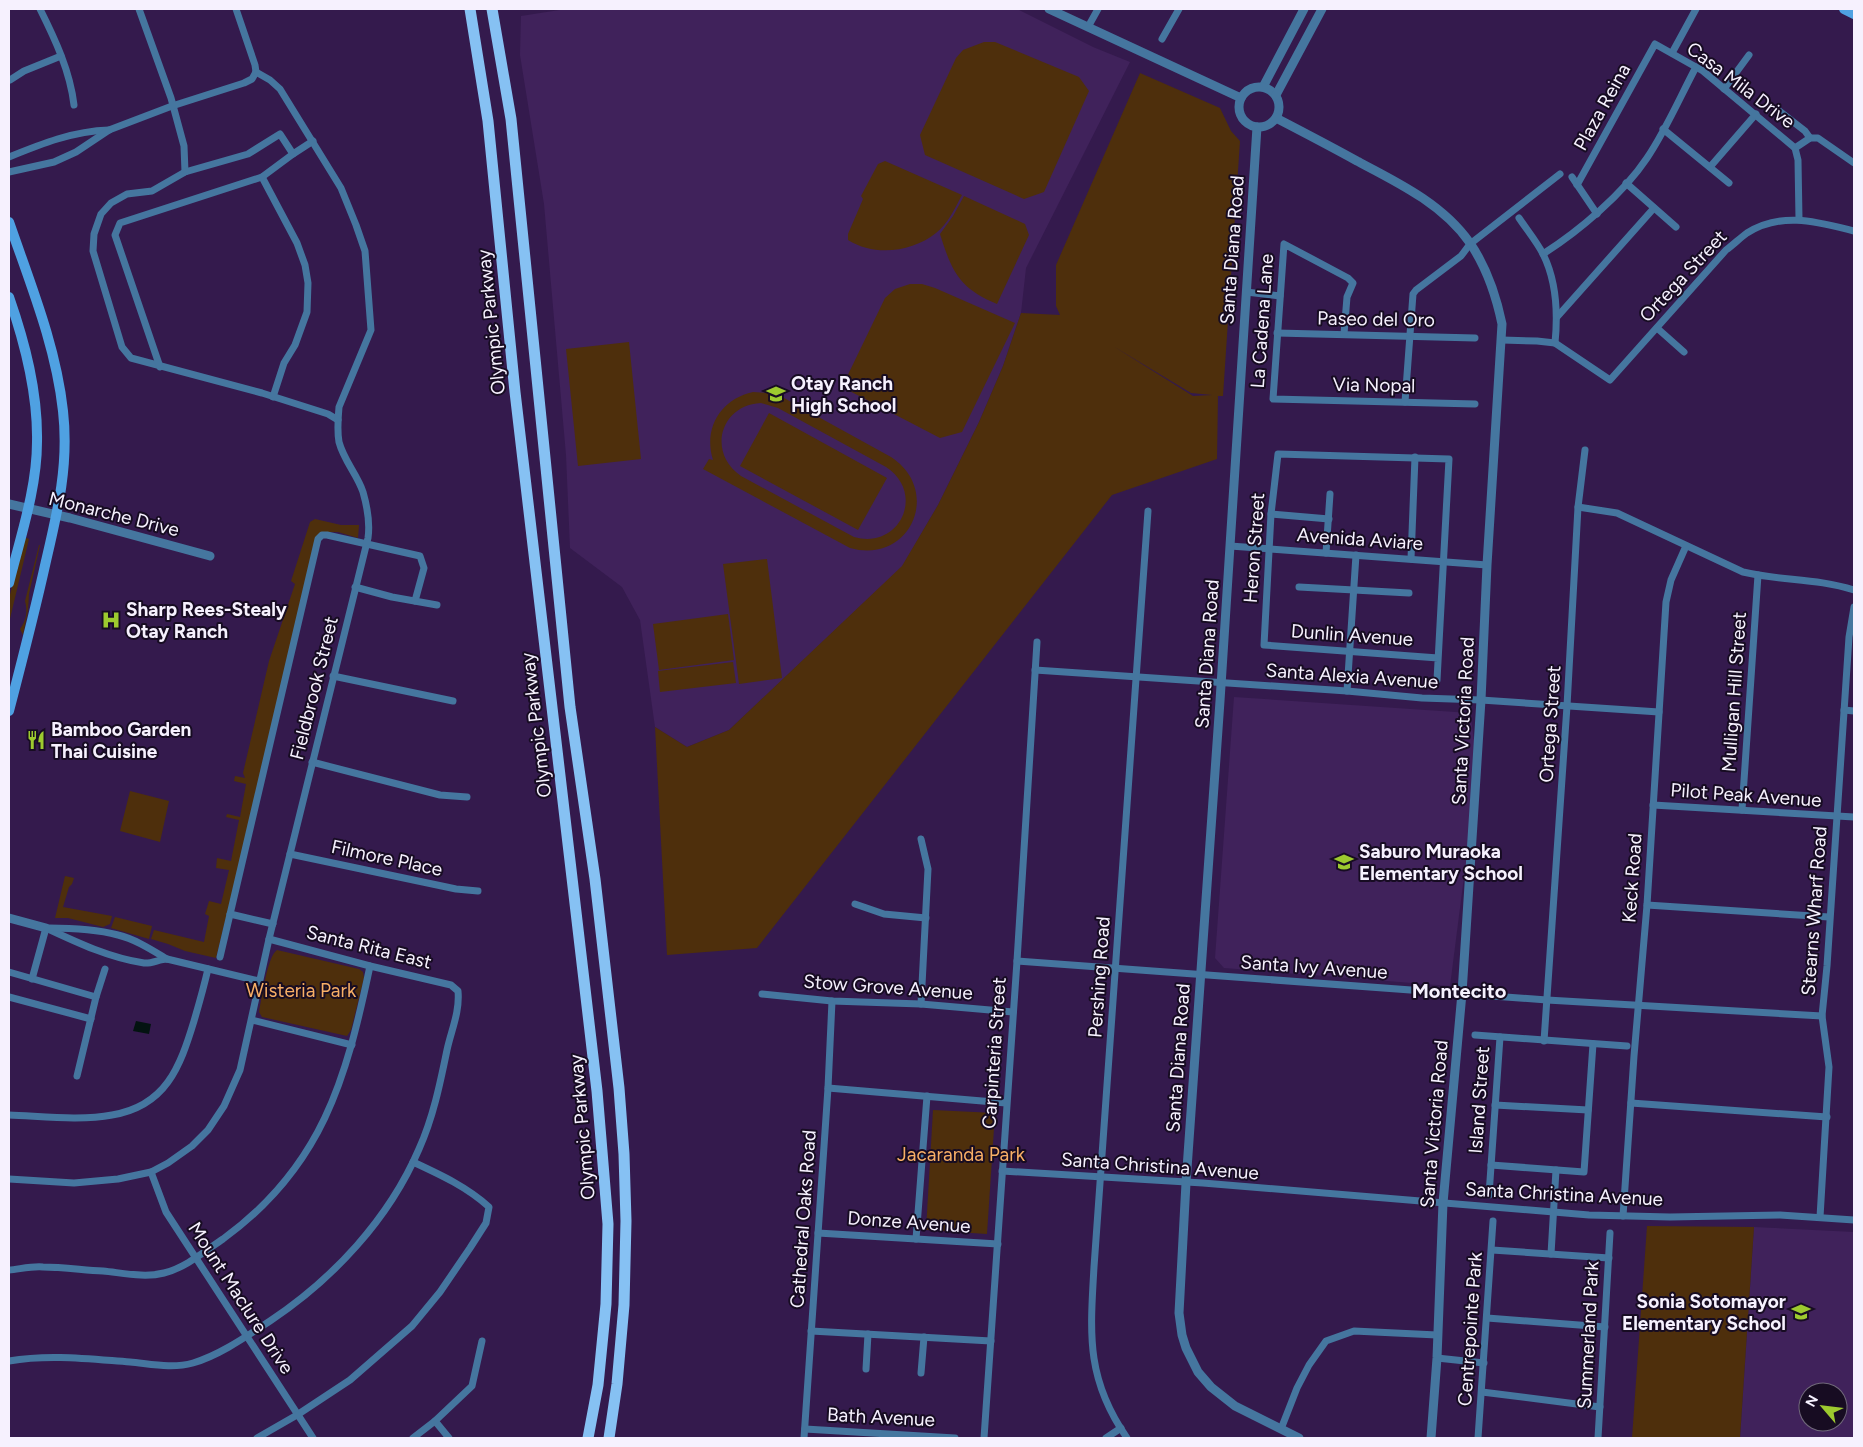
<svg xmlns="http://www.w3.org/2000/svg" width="1863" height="1447" font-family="Figtree,sans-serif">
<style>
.built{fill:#40225b;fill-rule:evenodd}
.green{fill:#4e2f0c;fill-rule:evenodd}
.water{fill:#031311}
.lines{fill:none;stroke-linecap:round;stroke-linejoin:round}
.minor{stroke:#45769f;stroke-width:7}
.tertiary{stroke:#45769f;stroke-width:9}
.secondary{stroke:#4fa1e2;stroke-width:10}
.primary{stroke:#86c1f3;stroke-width:11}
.labels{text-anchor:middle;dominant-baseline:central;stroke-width:4;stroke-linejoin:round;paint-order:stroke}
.street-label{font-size:19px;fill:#f6f1fe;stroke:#170c22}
.poi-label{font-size:19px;font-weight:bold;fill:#f6f1fe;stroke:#170c22;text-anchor:start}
.park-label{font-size:19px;fill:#f8af66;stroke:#170c22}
.neighbourhood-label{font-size:20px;font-weight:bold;fill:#f6f1fe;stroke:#170c22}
</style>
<rect width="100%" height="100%" fill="#341a4d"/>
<g class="built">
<polygon points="566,9 1017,9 1093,47 1130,62 1026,268 1021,313 1003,366 979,422 938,505 902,567 729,730 687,747 655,727 640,620 622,587 570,548 566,455 544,204 520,55 521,16"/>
<polygon points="1234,697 1470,713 1478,767 1450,986 1224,968 1215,958"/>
<path d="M1754 1227 1854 1232V1438H1740ZM1808 1392H1838V1422H1808Z"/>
</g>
<g class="green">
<polygon points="984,42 995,42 1079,77 1089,91 1044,192 1024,199 925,155 920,135 956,58 963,50"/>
<path d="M1140 73 1220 108 1231 131 1240 141 1223 396H1218L1217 459 1112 495 757 948 667 955 655 727 687 747 729 730 902 566 938 505 979 422 1003 366 1021 313 1060 315 1056 306V265ZM1113 346 1191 393 1212 395 1193 396Z"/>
<path d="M885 161 962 195C955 208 948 224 936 233 912 252 875 257 848 240V234L863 199 861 196 878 164Z"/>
<path d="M964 196 1025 224 1029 235 997 304C959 288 952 272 940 234L953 216Z"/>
<polygon points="910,284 922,284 935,288 1015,323 962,432 940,438 842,387 885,298 895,289"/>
<polygon points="629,342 641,459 578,466 566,349"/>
<path d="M753 392 769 393 784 398 891 457C943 491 910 565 850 548L703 469 709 459 713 460C703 428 721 399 753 392ZM761 403 778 408 886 467C926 493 900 550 854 537L741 476C707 453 720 405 761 403Z"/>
<polygon points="769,413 887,478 858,530 740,466"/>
<polygon points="315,519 341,525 359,525 358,538 338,532 322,532 216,958 185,951 168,944 151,939 154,930 204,942 209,916 205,914 209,901 221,904 229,870 216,868 217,858 231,861 239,820 226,817 227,814 240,817 246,784 234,781 235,776 245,778 243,773 269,661 295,584 291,581 310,522"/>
<polygon points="24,537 29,539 9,623 9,599"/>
<path d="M39 545H40L29 594 28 611 23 635 20 629C26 621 28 612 25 601Z"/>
<polygon points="767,559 782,678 739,684 723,564"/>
<polygon points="728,614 734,660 659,670 653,624"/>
<polygon points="733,662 736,683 660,692 658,671"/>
<polygon points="130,791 169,801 160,842 120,831"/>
<polygon points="65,876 74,878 72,884 69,887 63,907 112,916 110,924 103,927 68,918 55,918"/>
<polygon points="115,917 152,926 149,939 111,928"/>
<path d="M277 950 359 969 363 972 364 978 351 1030 347 1036 262 1017 259 1012C262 998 267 957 277 950Z"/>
<polygon points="933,1110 995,1113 987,1234 926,1230"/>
<polygon points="1647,1226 1754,1227 1740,1438 1632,1438"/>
</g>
<polygon class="water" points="136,1021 151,1024 149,1034 133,1031"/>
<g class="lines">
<g class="minor">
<path d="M40 9C55 39 70 71 74 105"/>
<polyline points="139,9 171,98 184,146 185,172"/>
<polyline points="236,9 255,65 256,72"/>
<polyline points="1088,27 1098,9"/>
<polyline points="1162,39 1179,9"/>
<polyline points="1672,53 1696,9"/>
<polyline points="10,80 24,71 61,56"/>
<polyline points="1724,89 1749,55"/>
<polyline points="1778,110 1805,131 1810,138"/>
<polyline points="1663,129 1729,183"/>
<polyline points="313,141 293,154 280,134 248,154 185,172 152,191 127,194 111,203 101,214 94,234 93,251 122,347 131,358 262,393 328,414 338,420"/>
<polyline points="1795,148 1810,138 1818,138 1854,163"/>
<path d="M9 157C41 144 73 131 109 130"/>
<polyline points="1710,167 1756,114"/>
<polyline points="9,172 54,162 76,152 109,130 172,106 244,83 252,79 256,72"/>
<polyline points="262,177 297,243 305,265 308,283 307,312 295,345 284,363 273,397"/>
<polyline points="1572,177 1597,214"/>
<polyline points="1626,183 1676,227"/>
<polyline points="1577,185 1655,44 1703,71 1795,148 1798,160 1799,219"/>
<path d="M1519 218C1527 230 1537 242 1543 254 1557 282 1558 313 1555 343"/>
<path d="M1543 254C1579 231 1623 194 1647 158 1666 130 1680 97 1696 67"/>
<polyline points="1246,292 1280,296"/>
<polyline points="1557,317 1654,208"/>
<polyline points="1657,328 1684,352"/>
<polyline points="1277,333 1475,338"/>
<polyline points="1344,334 1347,297 1353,283 1348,278 1284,244 1273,399 1475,404"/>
<path d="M1502 340 1537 341 1555 343 1610 380 1726 250C1733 245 1740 238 1747 233 1782 211 1818 222 1854 231"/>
<polyline points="160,367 115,235 120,223 262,177 293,154"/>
<polyline points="1405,402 1413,294 1416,290 1461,256 1470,244 1560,174"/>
<path d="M1578 507 1617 513 1743 572C1781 581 1816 578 1854 590"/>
<polyline points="1271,514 1329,519"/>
<polyline points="1230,546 1487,565"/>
<polyline points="1326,553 1330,494"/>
<polyline points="1411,559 1415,457"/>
<polyline points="355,587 392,597 437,605"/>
<polyline points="1299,587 1409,593"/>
<polyline points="1035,670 1347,691 1422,698 1481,700 1659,712"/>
<polyline points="333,676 453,701"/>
<polyline points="1437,680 1449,459 1278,454 1271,514 1264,645 1438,658"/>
<polyline points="1347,691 1356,555"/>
<polyline points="1844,710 1854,711"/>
<polyline points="312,762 440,795 467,797"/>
<polyline points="1653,805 1854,817"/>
<polyline points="1742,810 1758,575"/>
<polyline points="290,854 456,889 478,891"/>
<polyline points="855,904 884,914 926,918"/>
<polyline points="1647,905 1829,917"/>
<polyline points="230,914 273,924"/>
<path d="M46 928C78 943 110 958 144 963 151 964 160 959 167 959L259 981"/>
<path d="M49 928C69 928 99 930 118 935 135 939 152 950 167 959"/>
<polyline points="220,957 318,539 322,535 327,535 420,556 424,568 415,601"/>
<polyline points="1017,961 1547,1000 1822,1016"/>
<polyline points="9,972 96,997 77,1076"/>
<polyline points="32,979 46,928"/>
<polyline points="762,994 832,1001 921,1004 1013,1012"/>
<polyline points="9,997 91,1019"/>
<polyline points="96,997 105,969"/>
<polyline points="921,1004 928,869 921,839"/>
<polyline points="252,1020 352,1045"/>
<polyline points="1475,1035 1627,1046"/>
<polyline points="1544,1041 1567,706 1578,507 1585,450"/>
<polyline points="828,1088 1006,1103"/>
<polyline points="1631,1103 1827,1117"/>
<polyline points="1495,1105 1588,1110"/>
<path d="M9 1115C40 1116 81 1121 112 1115 166 1106 180 1067 194 1021 199 1004 204 986 208 969"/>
<polyline points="1491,1165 1584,1172 1593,1044"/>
<polyline points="1002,1171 1203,1183 1589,1215 1670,1217 1780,1215 1854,1220"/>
<polyline points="151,1172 166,1212 313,1438"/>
<path d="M9 1179 74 1183 118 1179 151 1172 168 1163 192 1146 208 1130 224 1106 240 1070 269 939 368 538C370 524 367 506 363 492 357 474 344 461 339 442 337 431 338 418 339 407L371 330 365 251 356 225 341 188 280 89 270 80 256 72"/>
<polyline points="1489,1195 1500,1037"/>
<polyline points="1623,1216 1634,1056 1647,905 1666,602 1671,580 1686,546"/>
<polyline points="1820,1217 1829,1067 1822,1016 1827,966 1849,637 1854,607"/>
<polyline points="818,1233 998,1244"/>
<polyline points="916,1239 927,1096"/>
<polyline points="1492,1250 1609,1258"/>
<polyline points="1551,1254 1556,1170"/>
<path d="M9 1270C20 1269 32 1266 43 1267 63 1267 83 1270 103 1271 123 1273 145 1278 164 1273 185 1268 205 1251 223 1239 322 1167 346 1080 370 966"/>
<polyline points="1487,1318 1605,1327"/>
<polyline points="811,1331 991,1341"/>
<polyline points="1437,1358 1484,1363"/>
<path d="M9 1361C49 1354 89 1359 130 1362 151 1364 172 1369 193 1363 220 1355 247 1336 270 1321 333 1279 389 1219 419 1149 433 1118 440 1084 447 1050 451 1031 460 1012 458 991L451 985 370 966 269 939"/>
<polyline points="866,1369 868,1334"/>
<polyline points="921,1373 924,1337"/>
<polyline points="1482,1392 1600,1407"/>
<polyline points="435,1421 449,1438"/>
<polyline points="805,1429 955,1438"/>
<polyline points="1281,1429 1297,1388 1309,1365 1326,1341 1354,1331 1437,1335"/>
<path d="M257 1438 297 1415 350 1380 412 1326 440 1292 470 1248 486 1223 489 1207C467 1187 441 1175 413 1162"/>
<polyline points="413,1438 435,1421 472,1386 482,1341"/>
<polyline points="804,1438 828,1088 832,1001"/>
<polyline points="984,1438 1017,961 1037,642"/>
<polyline points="1106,1438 1121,1428"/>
<path d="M1127 1438C1086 1379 1090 1335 1094 1267L1148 511"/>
<polyline points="1478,1438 1493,1221"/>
<polyline points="1598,1438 1610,1233"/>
</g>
<g class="tertiary">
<polyline points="1049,9 1241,98"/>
<polyline points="1263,87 1304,9"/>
<circle cx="1259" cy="107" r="20"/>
<polyline points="1276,95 1322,9"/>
<path d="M1276 118C1303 132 1330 146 1357 161 1397 182 1443 204 1470 243 1487 268 1496 295 1502 324L1487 565 1481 700 1462 993 1443 1203 1437 1358 1431 1438"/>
<polyline points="1257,127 1220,701 1186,1183 1179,1313 1182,1335 1186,1348 1198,1372 1211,1387 1235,1406 1299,1438"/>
<polyline points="9,504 70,518 210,556"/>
<polyline points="9,918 46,928"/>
</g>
<g class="secondary">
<polyline points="1844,9 1854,14"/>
<path d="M9 222C30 283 56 346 63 411 69 464 58 510 46 561 35 611 22 661 9 711"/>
<path d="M9 297C25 343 38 392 37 442 37 489 20 538 9 583"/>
</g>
<g class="primary">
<polyline points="470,9 488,121 515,392 597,1091 608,1224 606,1304 598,1385 588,1438"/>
<polyline points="492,9 511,119 570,707 595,879 619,1088 624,1154 626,1221 624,1305 617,1384 609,1438"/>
</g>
</g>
<defs>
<g id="school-bare" transform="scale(1.5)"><path d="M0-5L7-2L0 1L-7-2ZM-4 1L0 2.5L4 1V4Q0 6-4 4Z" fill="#9dca2f" stroke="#170c22" stroke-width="2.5" paint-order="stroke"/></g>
<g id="hospital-bare" transform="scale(1.5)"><path d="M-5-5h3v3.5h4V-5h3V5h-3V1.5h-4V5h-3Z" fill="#9dca2f" stroke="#170c22" stroke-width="2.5" paint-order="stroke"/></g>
<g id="restaurant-bare" transform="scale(1.5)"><path d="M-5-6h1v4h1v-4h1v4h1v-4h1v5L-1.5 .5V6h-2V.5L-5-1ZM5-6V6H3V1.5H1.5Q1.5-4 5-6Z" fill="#9dca2f" stroke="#170c22" stroke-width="2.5" paint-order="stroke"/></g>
</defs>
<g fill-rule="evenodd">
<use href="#school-bare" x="776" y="394"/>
<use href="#hospital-bare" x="111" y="620"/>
<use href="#restaurant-bare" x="36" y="740"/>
<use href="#school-bare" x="1344" y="862"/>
<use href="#school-bare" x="1801" y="1312"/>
</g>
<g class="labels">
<g class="street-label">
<text transform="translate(1741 85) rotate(37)">Casa Mila Drive</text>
<text transform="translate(1602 107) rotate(-61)">Plaza Reina</text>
<text transform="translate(1232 250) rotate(-86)">Santa Diana Road</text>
<text transform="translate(1683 276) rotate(-47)">Ortega Street</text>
<text transform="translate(1376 319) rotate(1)">Paseo del Oro</text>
<text transform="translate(1262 321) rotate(-86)">La Cadena Lane</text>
<text transform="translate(491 322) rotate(-96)">Olympic Parkway</text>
<text transform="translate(1374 385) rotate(1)">Via Nopal</text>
<text transform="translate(114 514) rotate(14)">Monarche Drive</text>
<text transform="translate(1360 539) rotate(4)">Avenida Aviare</text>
<text transform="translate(1254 548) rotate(-86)">Heron Street</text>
<text transform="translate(1352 635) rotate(4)">Dunlin Avenue</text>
<text transform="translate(1207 654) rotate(-86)">Santa Diana Road</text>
<text transform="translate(1352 676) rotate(4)">Santa Alexia Avenue</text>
<text transform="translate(314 688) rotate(-76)">Fieldbrook Street</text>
<text transform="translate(1734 692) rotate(-86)">Mulligan Hill Street</text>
<text transform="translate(1463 721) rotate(-87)">Santa Victoria Road</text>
<text transform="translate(1550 724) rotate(-86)">Ortega Street</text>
<text transform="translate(536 725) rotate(-97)">Olympic Parkway</text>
<text transform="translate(1746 795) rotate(4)">Pilot Peak Avenue</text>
<text transform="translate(387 858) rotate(12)">Filmore Place</text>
<text transform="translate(1632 878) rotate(-86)">Keck Road</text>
<text transform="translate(1814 911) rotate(-86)">Stearns Wharf Road</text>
<text transform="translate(369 947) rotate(14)">Santa Rita East</text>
<text transform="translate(1314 967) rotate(4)">Santa Ivy Avenue</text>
<text transform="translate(1099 977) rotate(-86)">Pershing Road</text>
<text transform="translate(888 987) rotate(4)">Stow Grove Avenue</text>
<text transform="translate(994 1053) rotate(-86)">Carpinteria Street</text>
<text transform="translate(1178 1058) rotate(-86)">Santa Diana Road</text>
<text transform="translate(1479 1100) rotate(-86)">Island Street</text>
<text transform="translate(1434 1124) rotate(-85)">Santa Victoria Road</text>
<text transform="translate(582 1127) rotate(-95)">Olympic Parkway</text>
<text transform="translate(1160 1166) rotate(4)">Santa Christina Avenue</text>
<text transform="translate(1564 1194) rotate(3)">Santa Christina Avenue</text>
<text transform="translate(803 1219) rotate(-86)">Cathedral Oaks Road</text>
<text transform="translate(909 1222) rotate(4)">Donze Avenue</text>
<text transform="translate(241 1298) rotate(57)">Mount Maclure Drive</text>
<text transform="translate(1470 1329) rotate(-86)">Centrepointe Park</text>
<text transform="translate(1588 1335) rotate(-87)">Summerland Park</text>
<text transform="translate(881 1417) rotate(3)">Bath Avenue</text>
</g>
<g class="poi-label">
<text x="791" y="383">Otay Ranch<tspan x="791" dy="22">High School</tspan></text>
<text x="126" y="609">Sharp Rees-Stealy<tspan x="126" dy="22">Otay Ranch</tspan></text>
<text x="51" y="729">Bamboo Garden<tspan x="51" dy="22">Thai Cuisine</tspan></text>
<text x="1359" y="851">Saburo Muraoka<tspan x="1359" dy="22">Elementary School</tspan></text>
<text x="1786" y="1301" text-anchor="end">Sonia Sotomayor<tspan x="1786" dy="22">Elementary School</tspan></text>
</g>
<g class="park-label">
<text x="301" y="990">Wisteria Park</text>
<text x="961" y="1154">Jacaranda Park</text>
</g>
<g class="neighbourhood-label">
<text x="1459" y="991">Montecito</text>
</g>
</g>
<rect width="1863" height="1447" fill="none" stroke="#f6f1fe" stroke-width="20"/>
<g transform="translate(1823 1407) rotate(298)"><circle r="24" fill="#170c22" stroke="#70687a"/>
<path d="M0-4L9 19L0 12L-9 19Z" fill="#9dca2f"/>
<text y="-8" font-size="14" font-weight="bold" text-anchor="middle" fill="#f6f1fe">N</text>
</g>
</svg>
